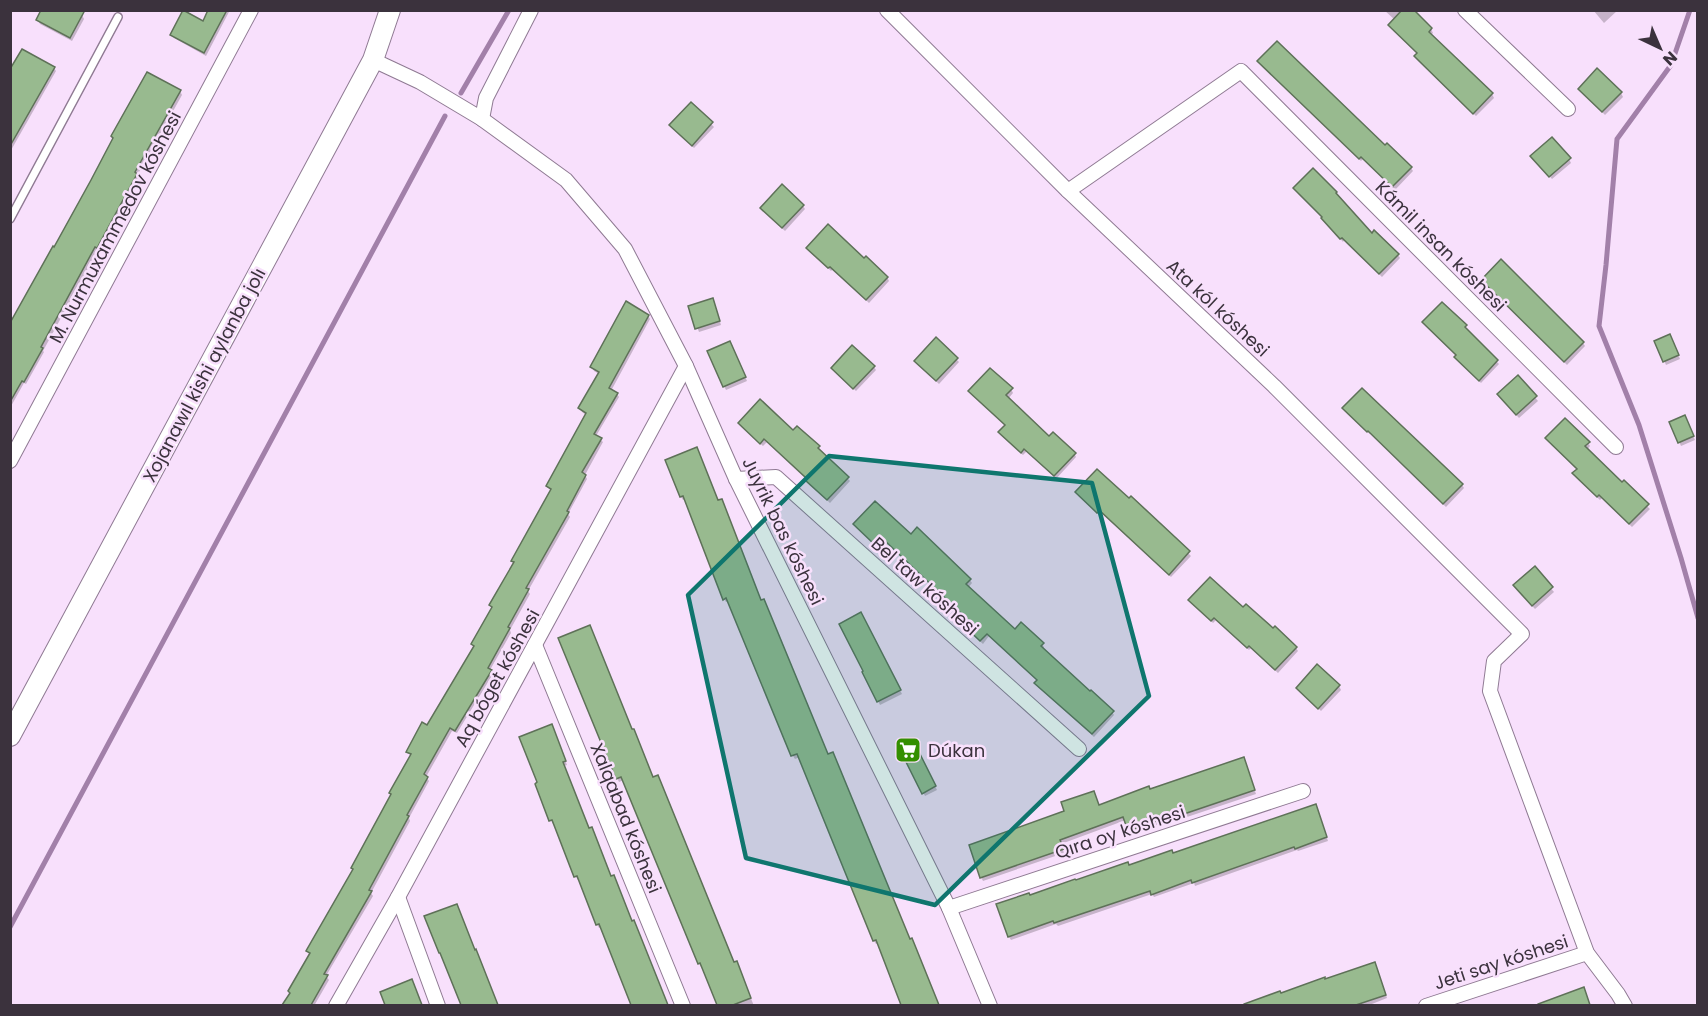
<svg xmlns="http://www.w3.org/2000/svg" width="1708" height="1016" font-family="Poppins,sans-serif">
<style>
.shadow{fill:#0003}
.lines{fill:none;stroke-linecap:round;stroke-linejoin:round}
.stream{stroke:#a280a9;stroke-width:5}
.building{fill:#98ba8f;stroke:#5e7158;stroke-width:1.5}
.lane-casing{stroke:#8f7a93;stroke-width:10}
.street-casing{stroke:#8f7a93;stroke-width:16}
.secondary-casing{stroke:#8f7a93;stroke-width:22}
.lane{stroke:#fff;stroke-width:7}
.street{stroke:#fff;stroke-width:14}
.secondary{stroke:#fff;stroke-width:20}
.marked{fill:#0f766e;fill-opacity:0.2;stroke:#0f766e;stroke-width:4.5;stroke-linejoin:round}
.labels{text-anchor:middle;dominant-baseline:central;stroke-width:5;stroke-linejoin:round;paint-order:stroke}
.street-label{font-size:18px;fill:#3b323d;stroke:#f8e0fc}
.poi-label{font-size:18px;fill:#3b323d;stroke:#f8e0fc;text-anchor:start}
</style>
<rect width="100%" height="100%" fill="#f8e0fc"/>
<g class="shadow">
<polygon points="210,10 230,10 206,56 174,38 172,35 203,23"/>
<polygon points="1384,10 1411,10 1431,29 1433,33 1431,35 1492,94 1494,98 1476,116 1417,60 1415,57 1418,54 1392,29 1390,25 1395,20"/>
<polygon points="1593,10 1618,10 1604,23"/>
<polygon points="82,15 84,19 72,41 40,24 38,20"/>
<polygon points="1259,61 1385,147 1411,168 1413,171 1395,190 1363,159 1361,161"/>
<polygon points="54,68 56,71 10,152 10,71"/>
<polygon points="1580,89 1621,93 1623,97 1605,115"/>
<polygon points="180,91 182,95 137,176 138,178 99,251 98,250 43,351 44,352 26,384 24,383 10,408 10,329 55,249"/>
<polygon points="691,104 714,127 694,148 671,125"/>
<polygon points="1534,159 1569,159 1571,163 1552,179"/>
<polygon points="1336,193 1372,235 1398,255 1400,258 1382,277 1344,240 1343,242 1325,222"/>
<polygon points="803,206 805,209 785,231 764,211"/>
<polygon points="810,251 864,260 887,277 889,281 869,303 833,269 831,271"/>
<polygon points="1485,283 1583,343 1585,346 1567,365"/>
<polygon points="714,303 721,325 699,332 690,307"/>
<polygon points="648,316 650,319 611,391 617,394 619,397 596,436 603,442 585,475 587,479 568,514 570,517 528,591 530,594 510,630 511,633 490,670 493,674 457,733 452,731 426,777 429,781 409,818 410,821 371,893 373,896 326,976 329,980 314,1006 284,1006 310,955 308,951 354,871 411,756 408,752 428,727 475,649 472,644 493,608 515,564 513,561 552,491 547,486 586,415 582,412 580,408 599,374 594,371 592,367"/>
<polygon points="1426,326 1465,326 1466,331 1499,364 1481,383 1458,360 1457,356"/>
<polygon points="936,339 959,362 939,384 918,364"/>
<polygon points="1671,339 1680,359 1666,365 1656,342"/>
<polygon points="732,346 747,381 726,390 724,386"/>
<polygon points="874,367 876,370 856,391 833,369"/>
<polygon points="1518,377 1538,401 1519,418 1501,398"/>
<polygon points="1011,389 1013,393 1008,399 1050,438 1074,453 1076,457 1056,479 1027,451 1023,455 1002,436 1006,426 972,395"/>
<polygon points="1346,412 1462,485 1464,488 1446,507 1371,433 1370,434"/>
<polygon points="1686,420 1695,440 1681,446 1671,423"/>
<polygon points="742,427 793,432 818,447 850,481 830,503 809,483 808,479 767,442 763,446"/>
<polygon points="1547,438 1588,443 1590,446 1587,450 1650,509 1632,527 1602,498 1600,500 1576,477 1574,474 1578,470"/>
<polygon points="667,461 718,502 910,941 914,944 938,1006 903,1006 879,943 876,944 874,941 800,757 795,759 793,756 729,601 726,602 724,599 686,499 683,500 681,497"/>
<polygon points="1077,492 1129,501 1131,498 1191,556 1171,577 1102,513 1100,516"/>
<polygon points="855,524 911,536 970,580 972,583 968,588 1015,631 1042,644 1044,647 1043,649 1112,712 1114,715 1094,737 1038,687 1036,683 1038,681 989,636 983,644 961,624 959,620 964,616 884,541 878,548"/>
<polygon points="1534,568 1554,592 1535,609 1517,589"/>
<polygon points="1190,600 1243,609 1296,648 1298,651 1278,673 1251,648 1249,650 1216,620 1213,623"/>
<polygon points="860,614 902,694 880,705 864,673"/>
<polygon points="560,639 652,779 734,964 738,966 754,1006 719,1006 703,966 701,967 699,963 624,780 619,782 617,778"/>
<polygon points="1339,686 1341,690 1321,711 1298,688"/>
<polygon points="553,729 567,765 564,766 589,830 631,922 634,923 666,1006 633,1006 601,927 599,928 597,924 580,879 578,880 576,877 554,823 553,824 551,820"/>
<polygon points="913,742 937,790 925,796 907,761"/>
<polygon points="1245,763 1256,794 1175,821 1174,819 1131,834 1126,820 1061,844 1064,853 983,881 981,877 1099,806"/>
<polygon points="1317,809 1328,841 1298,851 1297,850 1195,886 1194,883 1154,897 1152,894 1058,926 1056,924 1011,940 1009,937 998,905 1173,854"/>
<polygon points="1376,967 1387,998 1367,1006 1243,1006 1279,993 1280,994"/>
<polygon points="1583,989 1590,1006 1537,1006"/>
</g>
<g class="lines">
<g class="stream">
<polyline points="1690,10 1671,65 1617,139 1606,265 1599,326 1639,425 1681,558 1698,618"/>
<polyline points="461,93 509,10"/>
<polyline points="10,927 445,116"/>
</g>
</g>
<g class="building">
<polygon points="41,10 85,10 70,38 36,20"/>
<polygon points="183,10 203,21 208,10 227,10 204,53 170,35"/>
<polygon points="1402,10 1414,10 1432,28 1429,32 1493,93 1473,114 1414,56 1417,53 1388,25"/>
<polygon points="1277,41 1385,145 1387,143 1412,167 1392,187 1361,157 1359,159 1257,61"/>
<polygon points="22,49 55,67 10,146 10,69"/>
<polygon points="1597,68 1622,92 1602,112 1578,89"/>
<polygon points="147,72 181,90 135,172 137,174 97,248 95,247 41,347 43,348 24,382 22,381 10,402 10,323 53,246 54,247 91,180 113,138 111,136"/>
<polygon points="691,102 713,122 692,146 669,125"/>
<polygon points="1552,137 1571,158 1549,177 1530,156"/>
<polygon points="1313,168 1337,192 1336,193 1372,233 1374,230 1399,254 1379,274 1342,238 1340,239 1321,218 1322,217 1293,188"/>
<polygon points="782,184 804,205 782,228 760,208"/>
<polygon points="828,224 864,258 866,256 888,277 866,300 830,267 828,268 806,248"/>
<polygon points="1501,259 1584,342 1564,362 1481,280"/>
<polygon points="713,298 720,321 695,329 688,306"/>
<polygon points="626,301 649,315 609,388 618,393 594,434 602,438 582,472 586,475 567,511 569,512 526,588 529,589 508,627 510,628 488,668 492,670 455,731 450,728 424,774 428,777 407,815 409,816 369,890 372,891 324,974 328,975 311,1005 282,1005 290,993 288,991 310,953 306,951 353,869 351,868 391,794 389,793 411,754 406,752 422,722 427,725 474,646 471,644 492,607 489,605 514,562 511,561 551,489 546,486 586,413 578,408 599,372 590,367"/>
<polygon points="1442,302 1467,325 1465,327 1498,360 1479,381 1454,357 1456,355 1422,322"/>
<polygon points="1670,334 1679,355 1663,362 1654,341"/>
<polygon points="936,337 958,358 936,381 914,361"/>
<polygon points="730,341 746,377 723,387 707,351"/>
<polygon points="852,345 875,366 853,389 831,368"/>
<polygon points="990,368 1013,388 1006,395 1049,436 1053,432 1076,453 1054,476 1024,449 1021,453 998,432 1005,425 968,391"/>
<polygon points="1518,375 1537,396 1516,415 1497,394"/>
<polygon points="1362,388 1463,484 1443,504 1368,431 1367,432 1342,408"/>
<polygon points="760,399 793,430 797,426 820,446 818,448 849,477 827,500 805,480 806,478 764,439 760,444 738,423"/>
<polygon points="1685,415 1694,436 1678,443 1669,422"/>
<polygon points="1565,418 1590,442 1585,446 1622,482 1624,480 1649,504 1629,524 1599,495 1597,497 1572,473 1577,469 1545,438"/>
<polygon points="697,447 718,500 722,499 761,600 764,599 828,754 833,752 910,939 912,938 939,1005 901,1005 876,940 873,941 797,754 791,756 726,598 723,600 683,496 680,497 665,460"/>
<polygon points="1097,469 1129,498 1131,496 1190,551 1169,575 1100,511 1097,513 1075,492"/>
<polygon points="875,501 911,534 917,527 971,579 966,584 1015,629 1021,622 1044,643 1041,646 1090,691 1091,690 1114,711 1092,734 1034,683 1037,680 987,634 980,641 958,620 963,615 882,538 875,545 853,524"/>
<polygon points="1535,566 1553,587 1532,606 1513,585"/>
<polygon points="1210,577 1243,607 1246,604 1273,628 1275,626 1297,647 1275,670 1249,646 1247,648 1214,618 1211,621 1188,600"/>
<polygon points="861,612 901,690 877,702 862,672 863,671 839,624"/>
<polygon points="590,625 632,729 634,729 653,777 658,775 734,962 737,961 751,998 733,1005 717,1005 700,963 698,964 621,777 616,779 558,638"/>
<polygon points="1317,664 1340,685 1318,709 1296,688"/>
<polygon points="552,724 566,761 563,762 589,828 592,827 611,876 614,875 632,921 634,920 668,1005 631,1005 599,924 596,925 577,876 574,877 552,820 549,821 535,784 537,782 519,737"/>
<polygon points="913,740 936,786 922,794 905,760 906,759 900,747"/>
<polygon points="1244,757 1255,790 1172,818 1171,816 1128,831 1123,817 1060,840 1064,849 980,878 969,845 1064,811 1061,802 1094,791 1099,805 1149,786 1150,789"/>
<polygon points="1316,804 1327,837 1295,849 1294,847 1192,883 1191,880 1151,895 1150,891 1054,923 1053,921 1008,937 996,904 1029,893 1030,895 1075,879 1076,880 1128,862 1129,865 1172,850 1173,853"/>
<polygon points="457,904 475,950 476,949 498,1005 461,1005 440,953 439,953 424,916"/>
<polygon points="1375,962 1386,995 1356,1005 1244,1005 1244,1004 1280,991 1281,993 1325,977 1325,979"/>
<polygon points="412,979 422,1005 385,1005 380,992"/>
<polygon points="1584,987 1590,1005 1538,1005 1538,1004"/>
</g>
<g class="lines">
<g class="lane-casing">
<polyline id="lane" points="10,219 118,17"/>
</g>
<g class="street-casing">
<g id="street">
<polyline points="887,10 1068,191 1274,386 1522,634 1494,661 1490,691 1587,953 1618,994 1625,1006"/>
<polyline points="1465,10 1568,109"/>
<polyline points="373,60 420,82 482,119 566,180 625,249 686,366 736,479 949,908 990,1006"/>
<polyline points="482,119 486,98 531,10"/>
<polyline points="1068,191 1241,71 1616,447"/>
<polyline points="10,461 251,10"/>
<polyline points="736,479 776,477 1079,749"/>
<polyline points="535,645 683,1006"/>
<polyline points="398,897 438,1006"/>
<polyline points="949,908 1303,791"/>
<polyline points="336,1006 398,897 686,366"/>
<polyline points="1426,1006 1587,953"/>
</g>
</g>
<g class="secondary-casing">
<polyline id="secondary" points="10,736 373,60 390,10"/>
</g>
<use href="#lane" class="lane"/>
<use href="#street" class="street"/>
<use href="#secondary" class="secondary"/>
</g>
<path class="marked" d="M829 456 1092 483 1149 696 935 905 746 858 688 595Z"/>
<defs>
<g id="supermarket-square" transform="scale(1.35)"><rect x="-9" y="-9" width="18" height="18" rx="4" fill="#338f00" stroke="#f8e0fc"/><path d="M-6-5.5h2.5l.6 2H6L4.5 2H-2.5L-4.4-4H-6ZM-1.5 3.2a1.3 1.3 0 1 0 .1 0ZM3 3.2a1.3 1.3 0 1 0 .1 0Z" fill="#fff"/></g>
</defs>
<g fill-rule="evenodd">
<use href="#supermarket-square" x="908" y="750"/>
</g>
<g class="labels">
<g class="street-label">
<text transform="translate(115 227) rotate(-62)">M. Nurmuxammedov kóshesi</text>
<text transform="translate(1441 246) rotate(45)">Kámil insan kóshesi</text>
<text transform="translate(1218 308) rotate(43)">Ata kól kóshesi</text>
<text transform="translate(204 375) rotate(-62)">Xojanawıl kishi aylanba jolı</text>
<text transform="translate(783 531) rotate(64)">Juyrik bas kóshesi</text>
<text transform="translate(925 586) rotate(42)">Bel taw kóshesi</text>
<text transform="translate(497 678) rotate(-61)">Aq bóget kóshesi</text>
<text transform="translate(626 818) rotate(68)">Xalqabad kóshesi</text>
<text transform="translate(1120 832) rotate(-18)">Qıra oy kóshesi</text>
<text transform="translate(1501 962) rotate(-18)">Jeti say kóshesi</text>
</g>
<g class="poi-label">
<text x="928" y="750">Dúkan</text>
</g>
</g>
<rect width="1708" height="1016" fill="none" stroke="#3b323d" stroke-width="24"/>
<g transform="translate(1660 48) rotate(136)" stroke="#f8e0fc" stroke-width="4.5" paint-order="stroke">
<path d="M0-4.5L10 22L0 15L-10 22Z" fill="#3b323d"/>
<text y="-9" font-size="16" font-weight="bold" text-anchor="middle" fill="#3b323d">N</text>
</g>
</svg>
